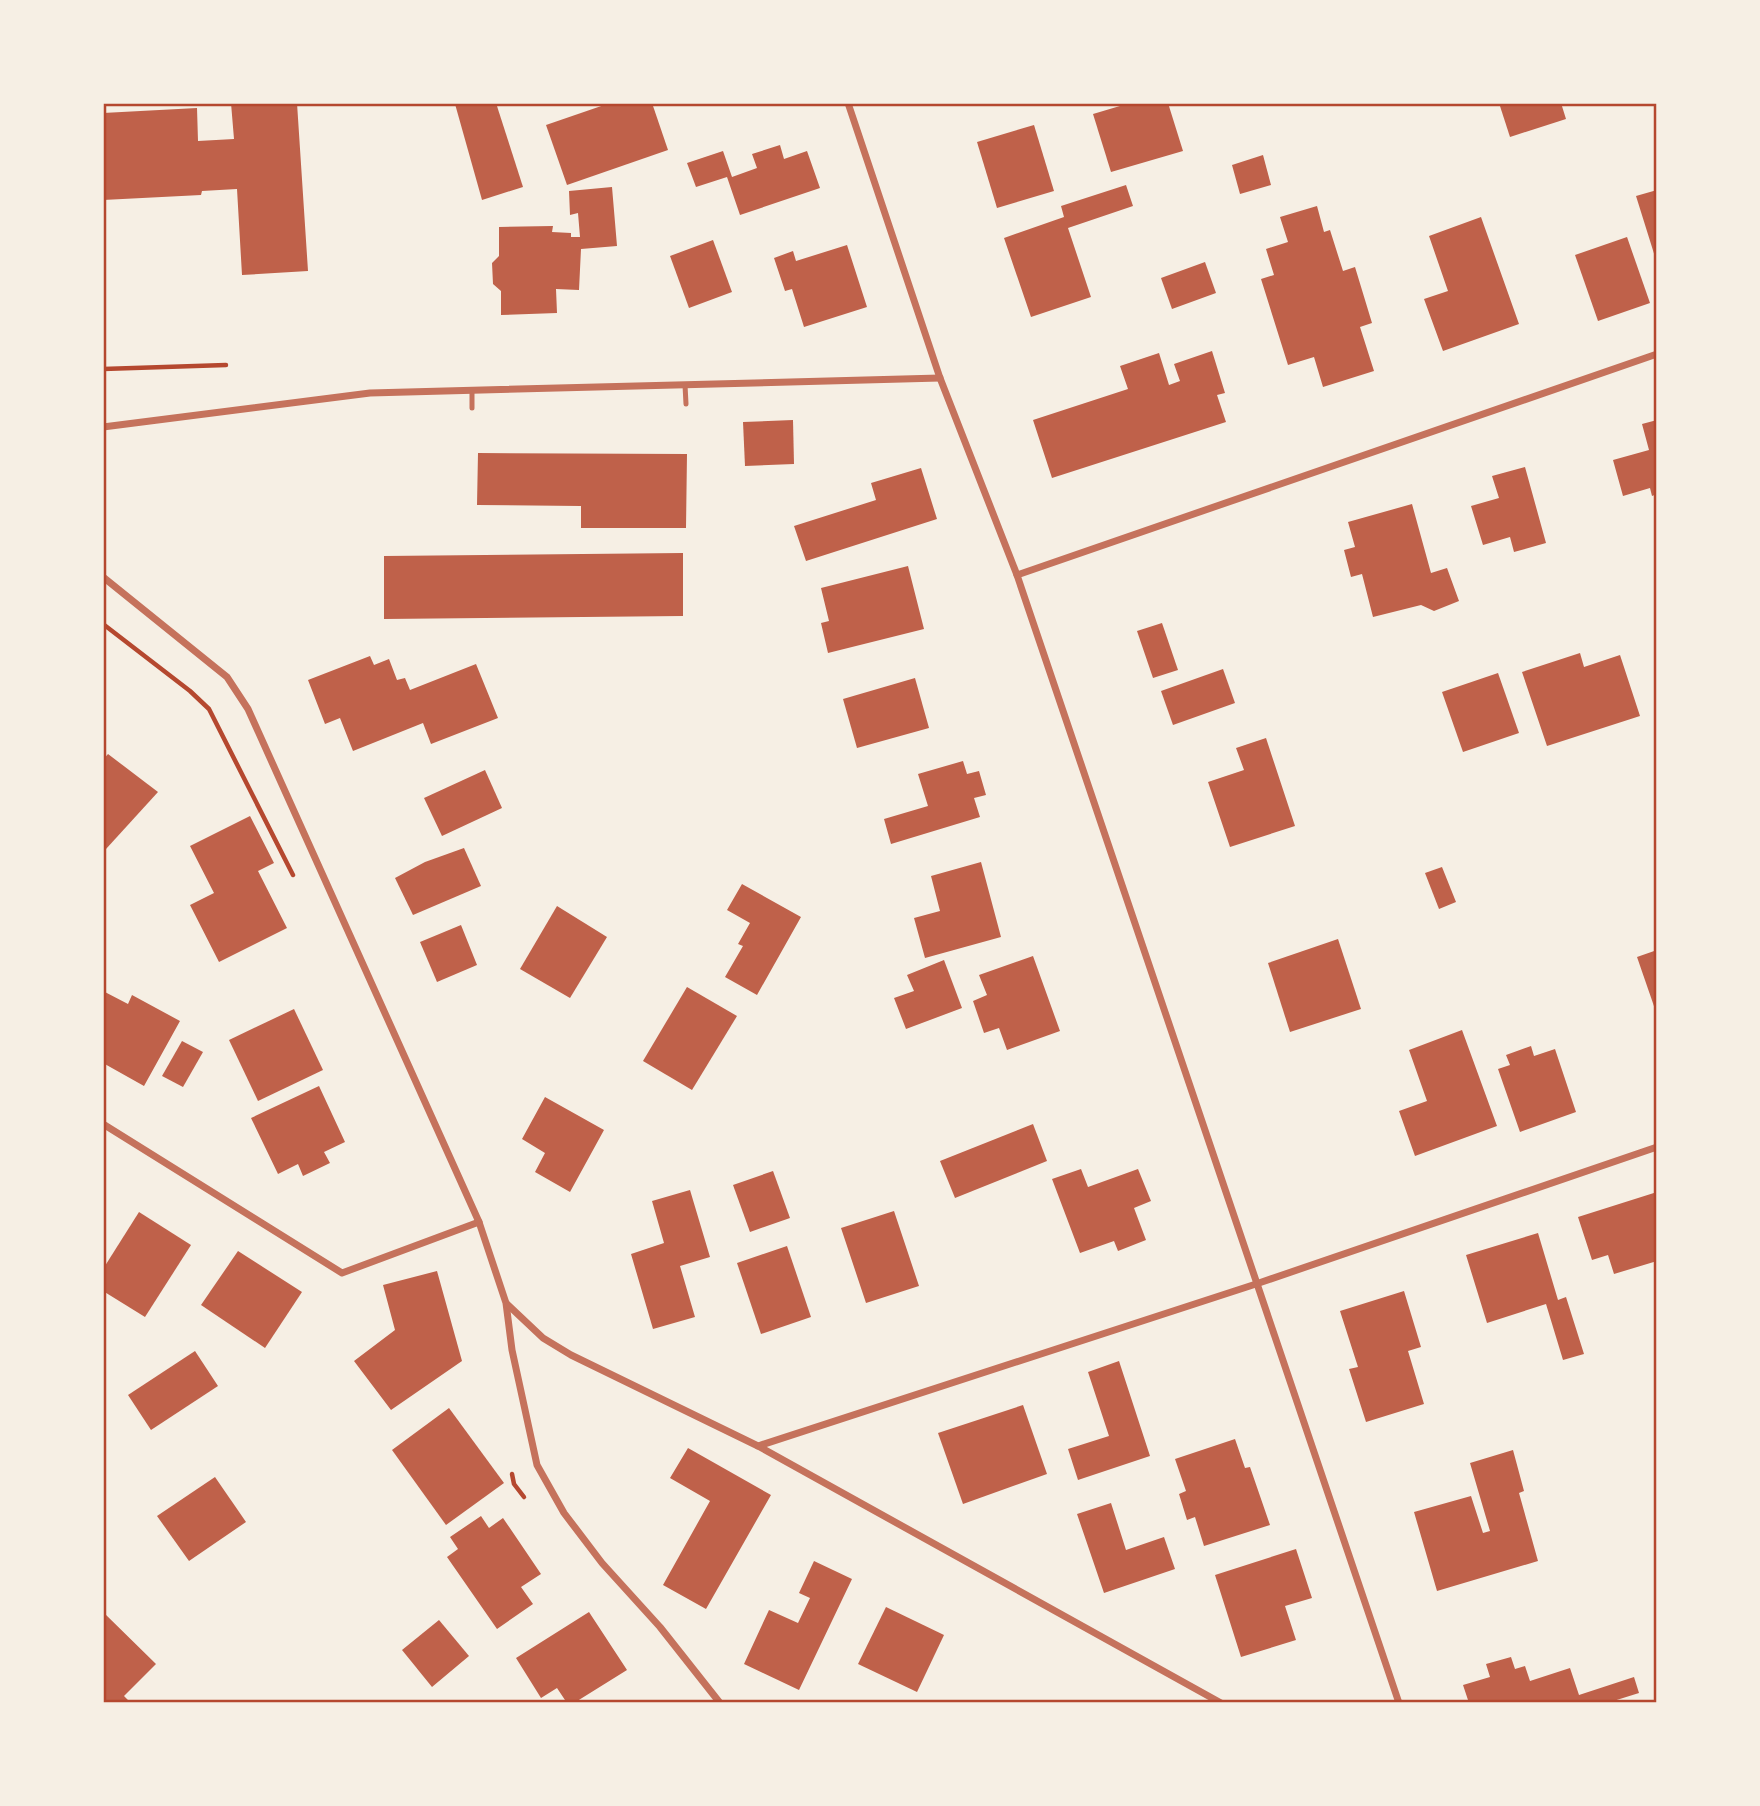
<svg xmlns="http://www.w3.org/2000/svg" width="1760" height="1806" font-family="'Alegreya Sans',sans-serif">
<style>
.building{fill:#bf614a}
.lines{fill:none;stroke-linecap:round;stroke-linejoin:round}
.path{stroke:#b5482f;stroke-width:4.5}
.service{stroke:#c5725c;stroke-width:5}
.minor{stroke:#c5725c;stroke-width:7}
.neatline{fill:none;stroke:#b5482f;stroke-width:2.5}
</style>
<rect width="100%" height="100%" fill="#f6efe4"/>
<g class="building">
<polygon points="231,103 297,103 308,271 242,275 237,189 202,191 201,195 103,200 103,113 197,108 198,141 234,139"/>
<polygon points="496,103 523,187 482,200 455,104"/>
<polygon points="610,103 652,103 668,150 567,185 546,125"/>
<polygon points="1130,103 1168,103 1183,151 1111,172 1093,114"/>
<polygon points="1499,103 1561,103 1566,119 1510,137"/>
<polygon points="1034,125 1054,191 997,208 977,142"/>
<polygon points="780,145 784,159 807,151 820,188 740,215 727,177 696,187 687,163 723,151 732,177 757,168 752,154"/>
<polygon points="1263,155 1271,185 1240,194 1232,165"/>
<polygon points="1126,185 1133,206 1068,228 1091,297 1031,317 1004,238 1064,217 1061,206"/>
<polygon points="612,187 617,246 581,249 579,290 556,289 557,313 501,315 501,291 493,284 492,263 499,256 499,227 553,226 552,232 571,233 571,237 580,237 578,213 570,215 569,191"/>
<polygon points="1657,190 1657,260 1656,260 1636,196"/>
<polygon points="1317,206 1324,232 1330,230 1343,271 1355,267 1372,323 1360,327 1374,371 1323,387 1314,357 1288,365 1261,279 1274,275 1266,249 1288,242 1280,217"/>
<polygon points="1481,217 1519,324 1443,351 1424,299 1448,291 1429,236"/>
<polygon points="1627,237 1650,303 1598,321 1575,255"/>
<polygon points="713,240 732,292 689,308 670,256"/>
<polygon points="847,245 867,307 804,327 792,289 785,291 774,258 793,251 796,261"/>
<polygon points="1205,262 1216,293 1172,309 1161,278"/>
<polygon points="1212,351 1225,393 1217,395 1226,422 1052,478 1033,420 1128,389 1120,366 1159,353 1169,385 1180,381 1174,364"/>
<polygon points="793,420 794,464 745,466 743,422"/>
<polygon points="1657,420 1657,494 1652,496 1650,488 1623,496 1613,460 1649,450 1642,424"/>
<polygon points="478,453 687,454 686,528 581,528 581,506 477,505"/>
<polygon points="1525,467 1546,543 1514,552 1510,537 1483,545 1471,506 1499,498 1492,476"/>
<polygon points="921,468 937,519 806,561 794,526 876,500 871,483"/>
<polygon points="1412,504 1431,573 1447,568 1459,601 1434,611 1421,605 1373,617 1362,574 1351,577 1344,550 1355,547 1348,522"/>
<polygon points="683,553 683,616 384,619 384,556"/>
<polygon points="908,566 924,629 828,653 821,623 829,621 821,588"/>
<polygon points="1162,623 1178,670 1153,678 1137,631"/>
<polygon points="1580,653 1584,667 1620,655 1640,716 1547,746 1522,672"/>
<polygon points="370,656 374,665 389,659 397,680 405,678 410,690 476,664 498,718 431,744 423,723 353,751 340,718 325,724 308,680"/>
<polygon points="1223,669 1235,703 1173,725 1161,691"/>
<polygon points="1498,673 1519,733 1463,752 1442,692"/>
<polygon points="915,678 929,728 857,748 843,699"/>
<polygon points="1266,738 1295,826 1230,847 1208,782 1244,770 1236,748"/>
<polygon points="108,754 158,792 106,849 103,847 103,760"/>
<polygon points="963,761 967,774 979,771 986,795 974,798 980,817 891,844 884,819 928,806 918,774"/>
<polygon points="485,770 502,808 442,836 424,798"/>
<polygon points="250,816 274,863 258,871 287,928 219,962 190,905 214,893 190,846"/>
<polygon points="464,848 481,886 413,915 395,878 425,862"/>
<polygon points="981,862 1001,937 925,958 914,918 940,911 931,876"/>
<polygon points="1442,867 1456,902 1439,909 1425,873"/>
<polygon points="742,884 801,917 757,995 725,977 743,946 738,944 750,923 727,910"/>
<polygon points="557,906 607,937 570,998 520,969"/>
<polygon points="461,925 477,965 437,982 420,942"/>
<polygon points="1338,939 1361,1009 1290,1032 1268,963"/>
<polygon points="1657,950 1657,1012 1656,1012 1637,957"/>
<polygon points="1033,956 1060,1031 1007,1050 999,1028 984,1033 973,1001 987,995 979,975"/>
<polygon points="944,960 962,1008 906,1029 894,998 914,991 907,975"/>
<polygon points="687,987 737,1016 692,1090 643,1061"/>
<polygon points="103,991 128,1004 132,995 180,1021 144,1086 103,1063 103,1040 106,1035 103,1034"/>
<polygon points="294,1009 323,1070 258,1101 229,1040"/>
<polygon points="1462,1030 1497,1126 1415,1156 1399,1111 1427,1101 1409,1050"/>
<polygon points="182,1041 203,1052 183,1087 162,1076"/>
<polygon points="1531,1046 1534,1056 1555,1049 1576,1112 1520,1132 1498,1069 1510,1065 1506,1055"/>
<polygon points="319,1086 345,1142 324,1152 330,1163 303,1176 298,1164 278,1174 251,1118"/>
<polygon points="545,1097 604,1130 570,1192 535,1172 545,1153 522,1139"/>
<polygon points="1033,1124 1047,1161 955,1198 940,1161"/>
<polygon points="1081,1169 1088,1187 1138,1169 1151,1201 1134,1208 1146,1240 1118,1251 1114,1241 1080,1253 1052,1179"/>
<polygon points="773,1171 790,1218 750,1232 733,1185"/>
<polygon points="690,1190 710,1257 680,1266 695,1317 653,1329 631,1254 664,1243 652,1201"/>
<polygon points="1657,1192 1657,1261 1614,1274 1608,1255 1592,1260 1578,1217"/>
<polygon points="894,1211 919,1286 866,1303 841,1228"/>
<polygon points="139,1212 191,1245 145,1317 103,1291 103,1269"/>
<polygon points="1538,1233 1558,1300 1566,1297 1584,1354 1563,1360 1546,1304 1487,1323 1466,1255"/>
<polygon points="787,1246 811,1317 761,1334 737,1263"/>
<polygon points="238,1251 302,1292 265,1348 201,1305"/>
<polygon points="437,1271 462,1361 391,1410 354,1361 395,1330 383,1285"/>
<polygon points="1404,1291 1421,1347 1408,1351 1424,1404 1366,1422 1349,1369 1358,1367 1340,1311"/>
<polygon points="195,1351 218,1386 151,1430 128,1395"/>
<polygon points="1119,1361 1150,1456 1078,1480 1068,1449 1109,1436 1088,1372"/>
<polygon points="1023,1405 1047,1474 963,1504 938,1433"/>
<polygon points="449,1408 504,1483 446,1525 392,1450"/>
<polygon points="1235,1439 1245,1468 1250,1467 1270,1525 1204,1546 1195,1517 1187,1520 1179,1494 1186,1491 1175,1459"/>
<polygon points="688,1448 771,1495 706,1609 663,1585 710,1501 670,1478"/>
<polygon points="1513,1450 1524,1491 1519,1493 1538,1561 1437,1591 1414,1512 1471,1496 1483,1533 1490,1531 1470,1463"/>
<polygon points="215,1477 246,1522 189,1561 157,1516"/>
<polygon points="1111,1503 1126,1550 1164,1537 1175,1569 1104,1593 1077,1514"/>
<polygon points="481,1516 489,1528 503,1518 541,1574 521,1587 533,1604 497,1629 447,1557 458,1549 450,1537"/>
<polygon points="1296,1549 1312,1598 1285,1606 1296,1640 1241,1657 1215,1575"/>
<polygon points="814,1561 852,1579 799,1690 744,1664 769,1610 798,1623 810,1598 799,1593"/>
<polygon points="886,1607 944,1635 917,1692 858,1664"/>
<polygon points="103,1612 156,1664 124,1696 131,1703 103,1703"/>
<polygon points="589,1612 627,1670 574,1703 567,1703 557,1688 541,1698 516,1658"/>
<polygon points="439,1620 469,1656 432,1687 402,1650"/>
<polygon points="1511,1657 1515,1669 1525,1666 1530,1681 1570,1668 1579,1695 1634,1677 1639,1693 1607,1703 1469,1703 1463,1685 1490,1677 1486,1664"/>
</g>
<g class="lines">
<g class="path">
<polyline points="103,369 226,365"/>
<polyline points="103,624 190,691 209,709 293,875"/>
<polyline points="512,1474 514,1484 524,1497"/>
</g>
<g class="service">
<polyline points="685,385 686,404"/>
<polyline points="472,390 472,408"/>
</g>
<g class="minor">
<polyline points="848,103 940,378 1017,575 1399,1703"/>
<polyline points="103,427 370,393 940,378"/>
<polyline points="1017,575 1657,354"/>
<polyline points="103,577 227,677 248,709 479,1222 506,1303 512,1350 537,1465 564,1513 602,1563 660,1627 720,1703"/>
<polyline points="103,1124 342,1273 479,1222"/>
<polyline points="507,1304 543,1338 571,1355 758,1446 1221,1703"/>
<polyline points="758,1446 1256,1284 1657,1147"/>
</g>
</g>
<rect width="1760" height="1806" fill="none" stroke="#f6efe4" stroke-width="210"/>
<rect x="105" y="105" width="1550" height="1596" class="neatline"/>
</svg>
